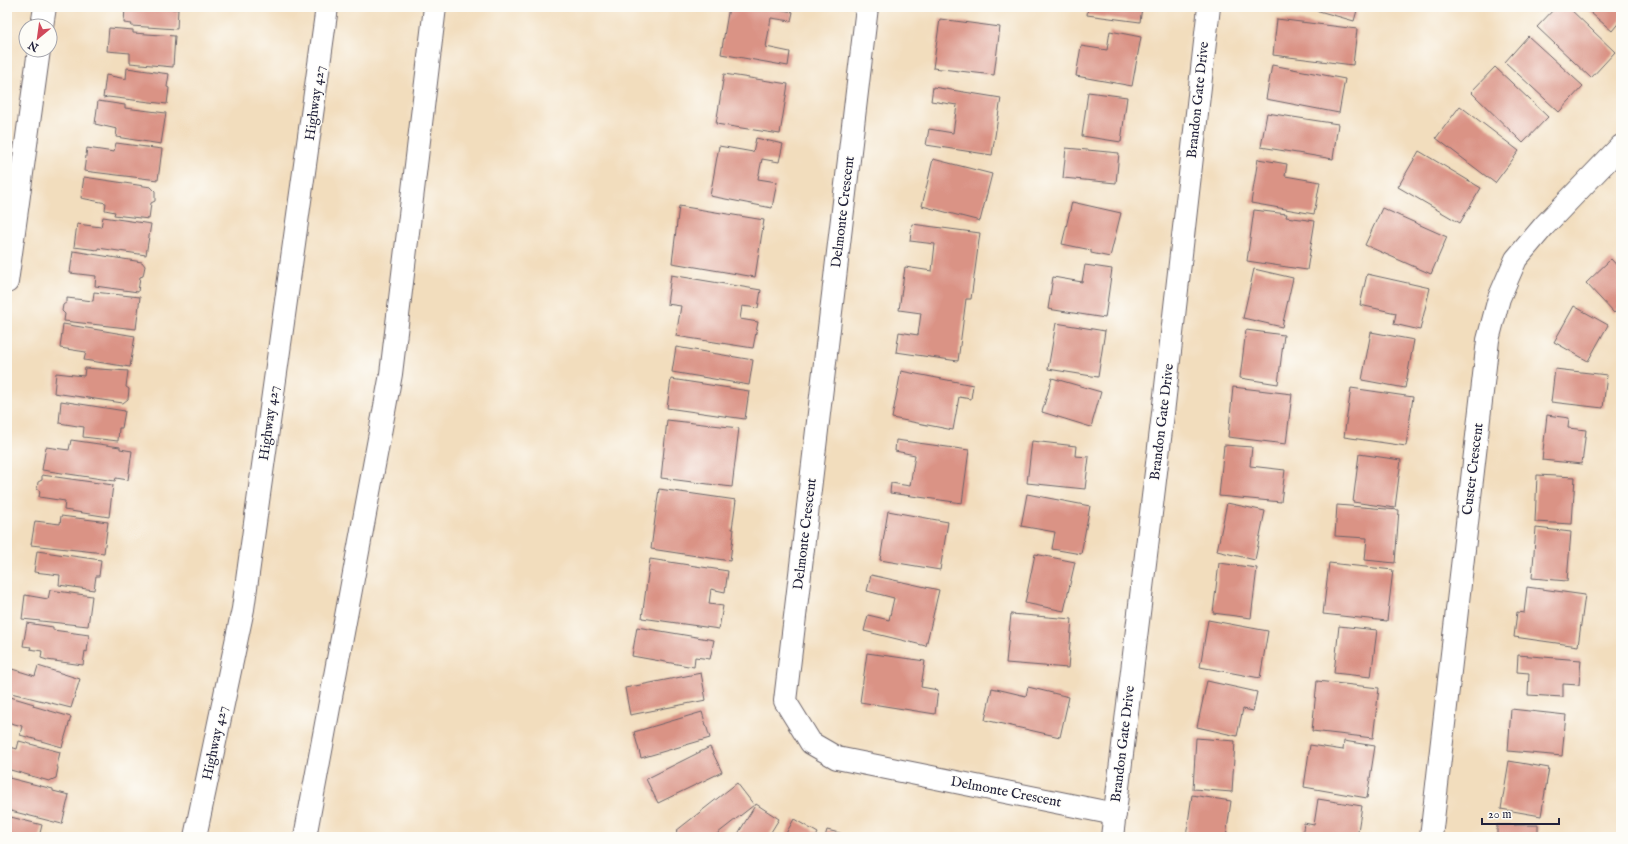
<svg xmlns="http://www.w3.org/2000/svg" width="1628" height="844" font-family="'IM FELL English',serif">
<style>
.building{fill:#da9385}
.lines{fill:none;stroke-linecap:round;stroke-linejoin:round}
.minor-casing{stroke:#6b6368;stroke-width:24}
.highway-casing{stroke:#6b6368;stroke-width:24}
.minor{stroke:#fff;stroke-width:22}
.highway{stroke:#fff;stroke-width:22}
.labels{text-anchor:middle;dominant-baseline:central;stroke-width:3;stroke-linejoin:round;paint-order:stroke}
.street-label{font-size:14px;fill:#22223b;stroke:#fdfcf7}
</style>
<rect width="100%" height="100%" fill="#fdfcf7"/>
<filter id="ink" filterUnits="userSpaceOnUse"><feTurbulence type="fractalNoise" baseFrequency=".025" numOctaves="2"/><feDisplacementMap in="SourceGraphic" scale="8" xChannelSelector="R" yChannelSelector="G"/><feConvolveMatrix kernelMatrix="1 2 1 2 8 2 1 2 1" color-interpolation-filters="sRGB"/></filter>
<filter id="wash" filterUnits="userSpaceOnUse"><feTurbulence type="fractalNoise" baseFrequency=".012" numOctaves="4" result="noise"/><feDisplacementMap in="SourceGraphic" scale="16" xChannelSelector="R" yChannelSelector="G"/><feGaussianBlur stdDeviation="0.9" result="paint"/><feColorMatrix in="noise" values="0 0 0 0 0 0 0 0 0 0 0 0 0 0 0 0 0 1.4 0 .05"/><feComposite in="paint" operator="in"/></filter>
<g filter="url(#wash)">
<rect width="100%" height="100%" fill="#f2ddbd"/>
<g id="blocks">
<g class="building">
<polygon points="125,7 173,7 172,9 178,9 177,29 131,26 132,24 124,23"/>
<polygon points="729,7 767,7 793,12 791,21 771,18 766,47 790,52 788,66 721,54"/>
<polygon points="1088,7 1142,7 1140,22 1087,15"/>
<polygon points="1305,7 1358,7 1354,21"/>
<polygon points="1556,7 1568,7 1615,52 1591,78 1537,27"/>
<polygon points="1584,7 1621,7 1621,20 1612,31"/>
<polygon points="940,19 1000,27 994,75 933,68"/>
<polygon points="1277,19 1357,29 1353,65 1273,55"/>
<polygon points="109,28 133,30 133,33 175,36 173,67 130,63 130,53 107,51"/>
<polygon points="1110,31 1141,37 1132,86 1076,76 1081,46 1107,50"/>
<polygon points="1528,36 1583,86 1559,112 1505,62"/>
<polygon points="1272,65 1345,79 1339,113 1266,99"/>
<polygon points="1495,67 1548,117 1523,143 1471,92"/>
<polygon points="127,68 169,74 167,87 169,88 167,104 108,97 103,98 106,75 126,79"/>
<polygon points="724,74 788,84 780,134 716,124"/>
<polygon points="933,87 1001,98 992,155 926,145 929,129 953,133 957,105 931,101"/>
<polygon points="1088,92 1127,97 1121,142 1082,136"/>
<polygon points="98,101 125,105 125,108 166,113 161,144 116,137 117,129 95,124"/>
<polygon points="1460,106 1519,151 1495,183 1436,138"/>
<polygon points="1267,113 1338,124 1333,159 1261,147"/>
<polygon points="756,138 783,144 779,162 762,159 758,179 777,182 772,208 710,196 719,146 753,152"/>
<polygon points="116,143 162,149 158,180 84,171 87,148 114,152"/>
<polygon points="1066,148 1119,153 1116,183 1063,178"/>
<polygon points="1419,151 1481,188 1460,223 1398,187"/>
<polygon points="933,159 992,174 980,221 922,206"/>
<polygon points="1258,159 1287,164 1285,176 1320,182 1314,214 1251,203"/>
<polygon points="84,177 151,187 155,191 155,201 151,203 149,219 114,215 115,212 105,210 106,203 81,198"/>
<polygon points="1072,202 1121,213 1110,257 1091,253 1091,250 1062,244"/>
<polygon points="679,206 764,220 755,277 672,263"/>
<polygon points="1382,208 1447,237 1431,274 1365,245"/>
<polygon points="1254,210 1287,214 1286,217 1315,221 1307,270 1247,261"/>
<polygon points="103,217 151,224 146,255 98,248 98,250 74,247 77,224 101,227"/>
<polygon points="912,224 980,233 971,299 966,299 958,361 896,352 899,332 918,335 921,313 899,310 905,267 932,271 935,244 910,241"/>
<polygon points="73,251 142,262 145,266 143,276 140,277 138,292 95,286 96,276 70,273"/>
<polygon points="1611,259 1621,270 1621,306 1614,313 1586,283"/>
<polygon points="1085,265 1112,269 1105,318 1048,309 1053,277 1082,282"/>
<polygon points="1254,269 1293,278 1282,327 1243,318"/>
<polygon points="1367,274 1430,288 1420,330 1394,324 1396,313 1360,305"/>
<polygon points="671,275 761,290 758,308 742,306 740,319 758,322 753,348 676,336 681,306 667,304"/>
<polygon points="94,292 140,297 136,329 64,321 65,314 62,311 63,305 67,302 67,298 93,301"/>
<polygon points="1574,306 1608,325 1588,361 1554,342"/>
<polygon points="1056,323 1105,331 1098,377 1048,369"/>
<polygon points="63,324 135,336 130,367 84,360 86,352 60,348"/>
<polygon points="1246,330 1284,335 1278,384 1240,378"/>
<polygon points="1371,332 1414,340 1405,388 1362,380"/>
<polygon points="676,347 753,360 749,385 672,372"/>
<polygon points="85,368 128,371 126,387 129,389 128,399 123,403 54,393 56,373 84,376"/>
<polygon points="1555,369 1607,375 1603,408 1551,402"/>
<polygon points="901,371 973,385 971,399 959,397 953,430 892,418"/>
<polygon points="1052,378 1101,392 1091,427 1042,412"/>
<polygon points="671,379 749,391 745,419 667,408"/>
<polygon points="1233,387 1292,394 1286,444 1228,437"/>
<polygon points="1351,388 1413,397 1406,446 1344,437"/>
<polygon points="61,401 125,411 122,428 119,428 118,441 83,437 84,427 59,423"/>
<polygon points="1547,415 1569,418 1568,428 1586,430 1582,464 1542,460"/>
<polygon points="667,420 739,428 732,487 661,478"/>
<polygon points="71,440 120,447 120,449 132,451 128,480 116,478 115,481 42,470 46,447 69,450"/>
<polygon points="896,440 969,450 962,503 890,493 891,483 910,486 915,455 895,451"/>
<polygon points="1032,441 1076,446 1075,456 1089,457 1085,489 1027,483"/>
<polygon points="1224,445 1252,447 1250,466 1285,470 1281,502 1219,496"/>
<polygon points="1359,454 1401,460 1395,508 1353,502"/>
<polygon points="42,475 113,485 109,517 64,510 65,501 39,497 40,491 37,489 38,482 42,480"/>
<polygon points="1537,475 1575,477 1572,524 1535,522"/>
<polygon points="659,489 736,500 732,529 734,529 730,561 651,549"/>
<polygon points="1027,494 1090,506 1081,554 1052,549 1055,532 1021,526"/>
<polygon points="1227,503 1265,511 1255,560 1217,551"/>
<polygon points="1337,505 1399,510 1395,563 1365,560 1367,538 1335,536"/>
<polygon points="888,511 948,522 940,570 880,560"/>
<polygon points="61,516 108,522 104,553 31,545 35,521 60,524"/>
<polygon points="1536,528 1571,532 1567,581 1532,578"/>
<polygon points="37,551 101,560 99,576 96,576 94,590 59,585 60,575 34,572"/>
<polygon points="1035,554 1075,562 1064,611 1025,603"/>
<polygon points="650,559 728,571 725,592 711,589 709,604 723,606 719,629 642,618"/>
<polygon points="1219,563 1257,568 1251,618 1213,613"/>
<polygon points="1329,563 1393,570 1387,621 1323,614"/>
<polygon points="871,575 939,590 926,646 864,631 868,615 889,620 894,598 867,591"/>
<polygon points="1527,587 1585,595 1578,646 1514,637 1517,612 1524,613"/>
<polygon points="50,590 92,596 88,626 22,619 25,595 48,599"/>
<polygon points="1011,614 1072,619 1068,668 1006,663"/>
<polygon points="1208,620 1268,631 1260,678 1200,667"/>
<polygon points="27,623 53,627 53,630 89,635 87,652 85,651 83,665 47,660 41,658 42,651 30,649 31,647 23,646"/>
<polygon points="1339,626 1377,630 1371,677 1334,673"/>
<polygon points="637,627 714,640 710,659 695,657 694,667 632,656"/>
<polygon points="867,653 925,661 921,687 938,690 935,714 860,702"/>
<polygon points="1518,655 1581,660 1579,685 1563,684 1563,697 1528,695 1529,673 1517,672"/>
<polygon points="38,666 80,679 71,708 7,692 12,669 35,676"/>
<polygon points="701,673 706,700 630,715 625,688"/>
<polygon points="1207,681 1257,692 1253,711 1243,709 1237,736 1197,727"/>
<polygon points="1317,681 1379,688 1373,738 1312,731"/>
<polygon points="1028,687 1069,697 1060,737 985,720 992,688 1026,696"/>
<polygon points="7,696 34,704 33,706 71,717 62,747 20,735 22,726 7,722"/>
<polygon points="1511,709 1566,715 1562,756 1508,751"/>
<polygon points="702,712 710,738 641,758 634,732"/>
<polygon points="1196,738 1235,741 1232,792 1193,789"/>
<polygon points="19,741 60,752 57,766 58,768 56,778 49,781 7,769 7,746 17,749"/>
<polygon points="1344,741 1375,746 1367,798 1304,787 1310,745 1343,750"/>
<polygon points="710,747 722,772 658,803 646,779"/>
<polygon points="1509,761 1549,768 1541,816 1501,809"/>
<polygon points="7,775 10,776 9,778 53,789 53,791 69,795 62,824 7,810"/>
<polygon points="737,783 754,805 713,837 681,837 676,831"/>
<polygon points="1192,795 1231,801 1226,837 1186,837"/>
<polygon points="1318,799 1362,806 1357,837 1302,837 1304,823 1314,825"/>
<polygon points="756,804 779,819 768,837 736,837"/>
<polygon points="7,816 42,825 39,837 7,837"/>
<polygon points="794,819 818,833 816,837 784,837"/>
<rect x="1497" y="825" width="41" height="12"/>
<polygon points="827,830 852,836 852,837 825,837"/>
</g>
</g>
</g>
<g filter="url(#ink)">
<use href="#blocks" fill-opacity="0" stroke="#6b6368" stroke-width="1"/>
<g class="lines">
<g class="minor-casing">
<g id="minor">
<polyline points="867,7 785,701 811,743 837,758 1115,814"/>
<polyline points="42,26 45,7"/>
<polyline points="7,282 39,50"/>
<polyline points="1112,837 1162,422 1209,7"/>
<polyline points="1431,837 1488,340 1499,298 1516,259 1544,226 1621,146"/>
</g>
</g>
<g class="highway-casing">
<g id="highway">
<polyline points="195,837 243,609 327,7"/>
<polyline points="305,837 391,374 435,7"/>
</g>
</g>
<use href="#minor" class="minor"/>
<use href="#highway" class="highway"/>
</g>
</g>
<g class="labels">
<g class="street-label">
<text transform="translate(1198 100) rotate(-84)">Brandon Gate Drive</text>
<text transform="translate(315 103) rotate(-82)">Highway 427</text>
<text transform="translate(843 212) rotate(-83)">Delmonte Crescent</text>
<text transform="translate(1162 422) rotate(-83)">Brandon Gate Drive</text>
<text transform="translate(269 423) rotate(-82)">Highway 427</text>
<text transform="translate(1473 469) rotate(-83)">Custer Crescent</text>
<text transform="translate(805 534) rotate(-83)">Delmonte Crescent</text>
<text transform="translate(215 743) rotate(-78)">Highway 427</text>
<text transform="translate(1123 744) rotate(-83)">Brandon Gate Drive</text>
<text transform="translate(1006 792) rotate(11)">Delmonte Crescent</text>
</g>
</g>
<rect width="1628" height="844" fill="none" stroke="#fdfcf7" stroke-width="24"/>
<g transform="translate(38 38) rotate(209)"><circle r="19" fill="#fdfcf7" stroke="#a5a5ac"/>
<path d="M0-3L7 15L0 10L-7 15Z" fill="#d1495b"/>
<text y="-6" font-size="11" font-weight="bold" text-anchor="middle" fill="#22223b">N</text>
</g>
<path d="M1482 818v6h77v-6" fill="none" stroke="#22223b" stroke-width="2"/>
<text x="1488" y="818" font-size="12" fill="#22223b" stroke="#fdfcf7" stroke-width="3" paint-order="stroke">20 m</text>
</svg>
